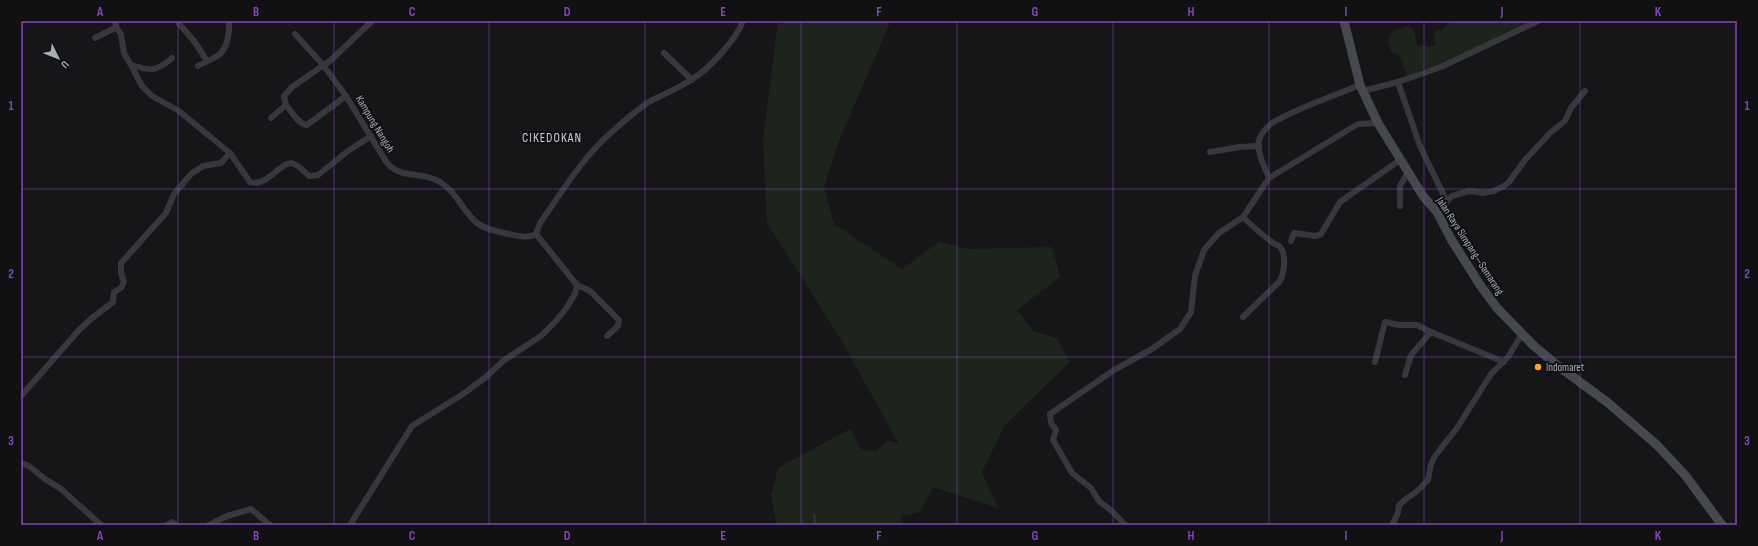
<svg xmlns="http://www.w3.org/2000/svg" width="1758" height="546" font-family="'Sofia Sans Condensed',sans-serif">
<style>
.green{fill:#1c241c}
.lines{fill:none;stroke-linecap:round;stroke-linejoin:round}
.stream{stroke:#2b373d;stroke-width:2}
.minor{stroke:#37383e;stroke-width:6}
.secondary{stroke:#45484e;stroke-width:9}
.grid{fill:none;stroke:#8446be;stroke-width:1;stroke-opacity:0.55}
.poi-dot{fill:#ffa427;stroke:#111113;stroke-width:1.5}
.labels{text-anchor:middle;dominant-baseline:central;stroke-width:4;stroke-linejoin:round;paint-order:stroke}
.street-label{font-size:11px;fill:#a7aeb9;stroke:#111113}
.poi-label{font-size:11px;fill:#a7aeb9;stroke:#111113;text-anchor:start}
.quarter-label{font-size:13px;letter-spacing:1px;fill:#c8cdd5;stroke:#111113}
.neatline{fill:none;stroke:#8446be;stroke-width:1.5}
.grid-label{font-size:13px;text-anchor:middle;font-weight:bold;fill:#8446be}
</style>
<rect width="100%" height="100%" fill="#161618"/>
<g class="green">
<polygon points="778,21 891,21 840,138 824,187 834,224 902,269 939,242 969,249 1052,247 1060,277 1017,310 1033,331 1056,338 1070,362 1005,425 982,472 998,508 933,487 920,512 901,516 901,525 777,525 771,496 778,468 850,429 861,449 875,452 888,440 899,444 840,338 767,223 763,140"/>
<polygon points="1452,21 1532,21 1438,66 1423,69 1407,76 1400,57 1391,51 1388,40 1392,32 1406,26 1414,30 1417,45 1431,46 1436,44 1435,39 1433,36 1436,30 1441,30"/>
</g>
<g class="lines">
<polyline class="stream" points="814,515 816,525"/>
<g class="minor">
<polyline points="179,21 179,24 194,41 207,61"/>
<path d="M116 27 121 34 124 53 131 65C151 71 156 72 172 58"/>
<path d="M295 34 323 65 346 96 385 160C399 181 421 170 440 182 456 191 464 213 477 223 486 230 499 232 509 234 519 236 527 239 536 234"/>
<polyline points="95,38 115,28 116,26 115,21"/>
<polyline points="664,53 692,80"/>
<path d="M131 65 142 86 152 96 179 111 230 153 250 182C268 188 282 158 294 164 299 166 305 172 309 176L318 175 348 151 371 136"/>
<path d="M198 66C205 62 214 59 220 54 228 47 230 30 229 21"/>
<polyline points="1398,82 1420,146 1447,202"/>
<polyline points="1363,91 1398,82 1441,67 1538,21"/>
<path d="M286 105C291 111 298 124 307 125L346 96"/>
<polyline points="271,118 286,105 284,96 292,87 331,60 372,21"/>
<polyline points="1210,152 1240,147 1259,146"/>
<polyline points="1269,178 1358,124 1378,123"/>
<polyline points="1400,206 1400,186 1408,172"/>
<polyline points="1437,212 1452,196 1469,191 1483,193 1494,191 1504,186 1509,182 1525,160 1550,133 1565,121 1571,108 1585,91"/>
<path d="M1243 217C1253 227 1263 236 1275 244 1278 245 1281 247 1282 250 1286 258 1284 273 1280 281L1243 317"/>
<polyline points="1291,241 1294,233 1316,236 1321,234 1340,202 1400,160"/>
<polyline points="577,285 590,291 619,320 618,326 607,336"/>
<polyline points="1375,362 1385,322 1399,325 1417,325 1431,332"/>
<polyline points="1405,375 1411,355 1431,332 1504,362"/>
<polyline points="21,396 79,330 92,318 113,302 114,292 121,288 124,282 121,273 121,263 166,213 174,194 191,174 203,166 221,163 230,153"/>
<polyline points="21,463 29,466 45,479 61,489 101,525"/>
<polyline points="167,525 172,522 176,525"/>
<polyline points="209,525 227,516 251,509 270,525"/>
<path d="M350 525 412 426 463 394 486 377 503 361 541 336 556 321 567 307 575 294 577 285 536 234 540 223C562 192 584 155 614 130 624 121 636 111 647 103 661 95 677 89 691 80 708 70 736 40 743 21"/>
<path d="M1125 525 1113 512 1099 501 1091 488 1072 473 1053 440 1056 430 1051 423 1050 414 1114 370 1152 349 1180 329 1191 312 1195 276 1204 250 1219 233 1243 217 1269 178C1265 168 1256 151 1259 140 1261 133 1267 127 1272 123 1299 107 1331 97 1360 85"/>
<polyline points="1392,525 1398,513 1399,505 1406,499 1416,492 1428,480 1431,464 1435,456 1457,428 1491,374 1508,357 1522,334"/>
</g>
<polyline class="secondary" points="1344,21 1360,85 1378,123 1423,196 1437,212 1451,239 1480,285 1497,308 1534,346 1558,366 1607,402 1657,445 1685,475 1722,525"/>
</g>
<path class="grid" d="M178 21V525M334 21V525M489 21V525M645 21V525M801 21V525M957 21V525M1113 21V525M1269 21V525M1424 21V525M1580 21V525M21 189H1737M21 357H1737"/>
<circle class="poi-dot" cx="1538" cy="367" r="4"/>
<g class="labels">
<g class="street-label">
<text transform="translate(375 124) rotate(59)">Kampung Nangoh</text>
<text transform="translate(1470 246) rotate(57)">Jalan Raya Simpang—Samarang</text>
</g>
<g class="poi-label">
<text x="1546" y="367">Indomaret</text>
</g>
<g class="quarter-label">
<text x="552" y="138">CIKEDOKAN</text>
</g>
</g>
<rect width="1758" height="546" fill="none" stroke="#111113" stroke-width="44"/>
<g transform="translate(58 58) rotate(133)" stroke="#111113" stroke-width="3" paint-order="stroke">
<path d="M0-3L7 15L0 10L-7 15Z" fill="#a7aeb9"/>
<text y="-6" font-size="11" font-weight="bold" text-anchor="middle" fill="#a7aeb9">U</text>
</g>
<rect x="22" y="22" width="1714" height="502" class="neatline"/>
<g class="grid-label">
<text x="100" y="16">A</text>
<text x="256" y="16">B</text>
<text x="412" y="16">C</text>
<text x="567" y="16">D</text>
<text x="723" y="16">E</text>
<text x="879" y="16">F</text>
<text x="1035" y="16">G</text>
<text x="1191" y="16">H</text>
<text x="1346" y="16">I</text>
<text x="1502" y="16">J</text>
<text x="1658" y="16">K</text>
<text x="11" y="110">1</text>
<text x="1747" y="110">1</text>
<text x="11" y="278">2</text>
<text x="1747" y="278">2</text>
<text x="11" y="445">3</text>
<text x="1747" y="445">3</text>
<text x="100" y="540">A</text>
<text x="256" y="540">B</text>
<text x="412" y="540">C</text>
<text x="567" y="540">D</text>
<text x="723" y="540">E</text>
<text x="879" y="540">F</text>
<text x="1035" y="540">G</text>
<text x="1191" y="540">H</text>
<text x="1346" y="540">I</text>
<text x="1502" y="540">J</text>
<text x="1658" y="540">K</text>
</g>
</svg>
